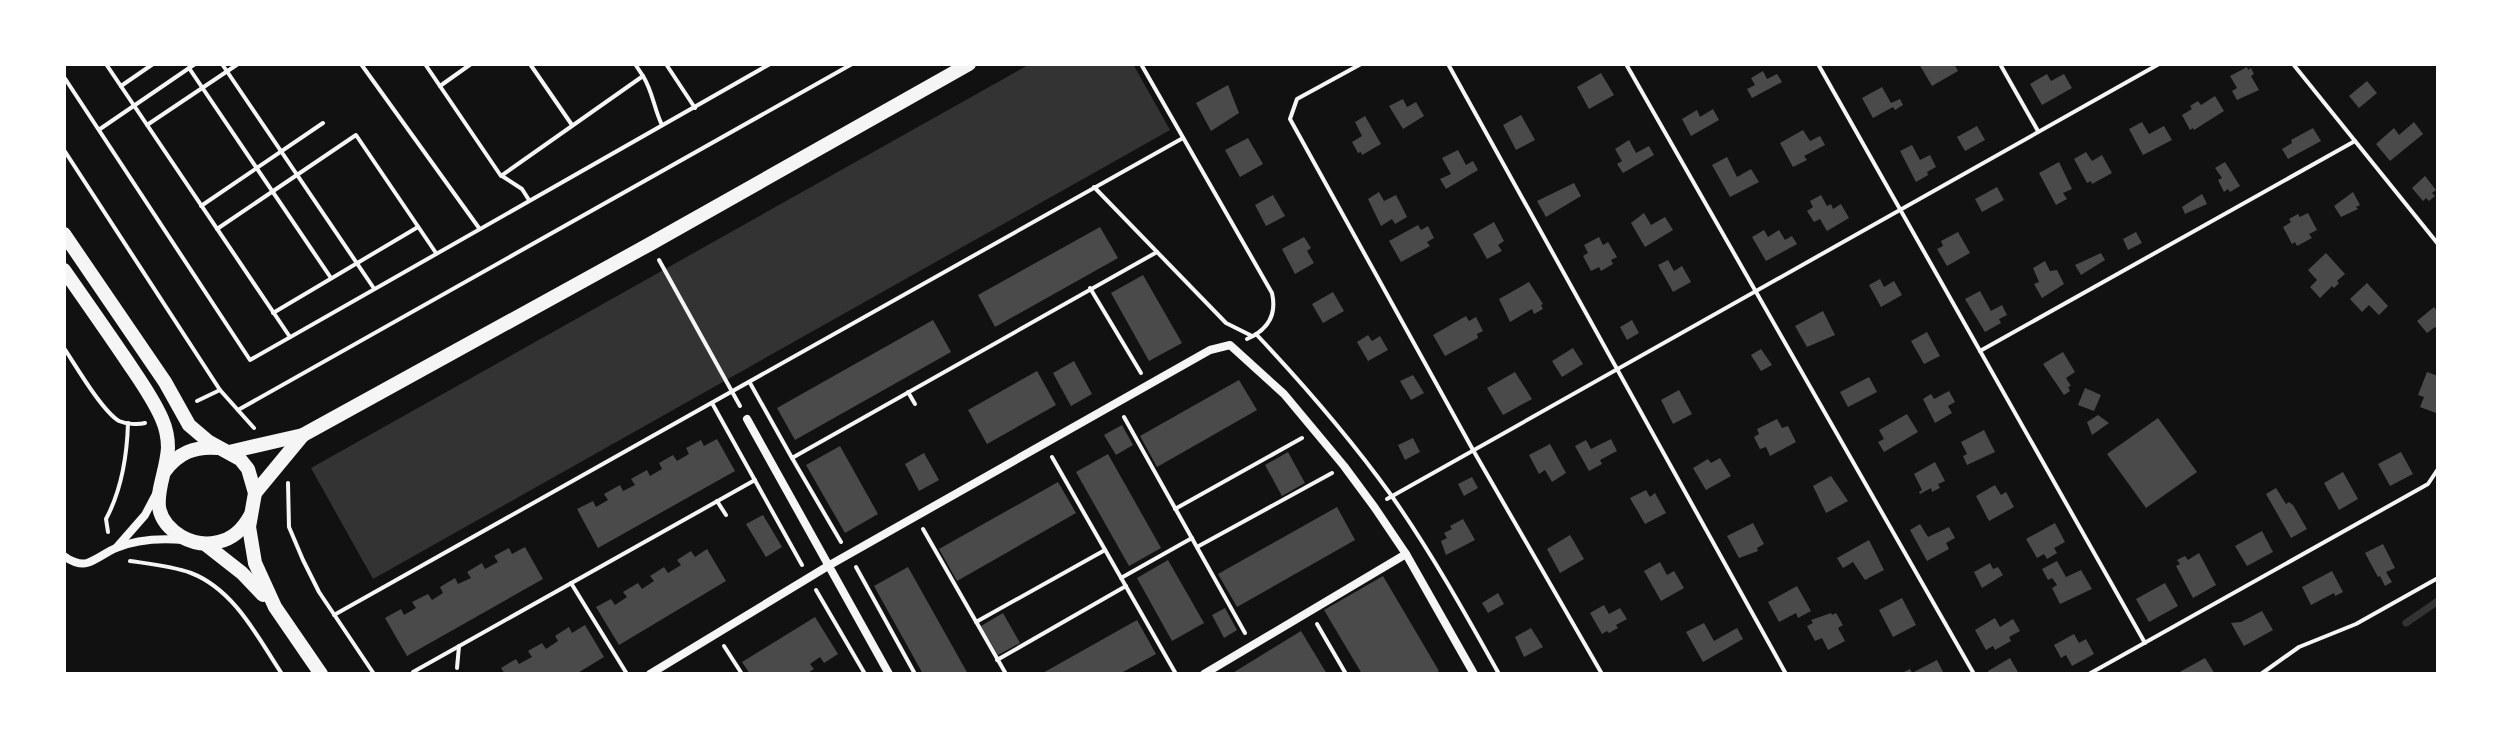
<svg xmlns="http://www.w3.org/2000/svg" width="2502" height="738" font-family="'Public Sans',sans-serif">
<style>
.water{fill:#333}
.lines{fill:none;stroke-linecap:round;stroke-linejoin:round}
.stream{stroke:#333;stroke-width:7}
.building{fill:#4a4a4a}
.path{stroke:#f5f5f5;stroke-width:4}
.minor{stroke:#f5f5f5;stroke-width:8}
.tertiary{stroke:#f5f5f5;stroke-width:14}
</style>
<rect width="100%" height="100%" fill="#111"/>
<polygon class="water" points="1030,64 1133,64 1170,130 373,579 311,468"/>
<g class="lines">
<polyline class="stream" points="2406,623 2438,601"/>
</g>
<g class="building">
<polygon points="1919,64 1954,64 1958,71 1932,86"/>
<polygon points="2247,67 2248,70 2251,68 2254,74 2251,76 2259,90 2237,100 2232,91 2237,88 2230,76"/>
<polygon points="1763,71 1767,79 1777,74 1782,82 1752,98 1747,89 1755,85 1751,78"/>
<polygon points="1601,73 1614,95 1589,109 1577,87"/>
<polygon points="2047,74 2051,81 2064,74 2072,88 2042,105 2030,84"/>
<polygon points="2367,81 2377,93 2359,108 2349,96"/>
<polygon points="1228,85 1239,113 1211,131 1196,103"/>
<polygon points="1882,87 1891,103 1900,99 1903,105 1895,110 1893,107 1873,118 1862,98"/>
<polygon points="2215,96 2224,111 2194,130 2193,128 2190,130 2182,115 2192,109 2190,106 2198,101 2201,105"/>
<polygon points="1403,99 1407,107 1416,102 1424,116 1403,129 1389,106"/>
<polygon points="1713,109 1719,120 1691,136 1682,119 1697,110 1700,117"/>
<polygon points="1521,115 1535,140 1516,150 1503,125"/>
<polygon points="1365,116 1381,144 1362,155 1361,152 1358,153 1352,142 1362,136 1355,122"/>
<polygon points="2142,122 2149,134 2164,126 2172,140 2143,155 2129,129"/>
<polygon points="2414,122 2423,134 2390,161 2376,144 2394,128 2399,135"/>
<polygon points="1977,126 1985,140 1965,151 1957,137"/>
<polygon points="2313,128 2321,141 2288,159 2282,149 2292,143 2291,140"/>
<polygon points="1803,130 1810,141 1820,136 1825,145 1804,156 1807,160 1793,167 1780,143"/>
<polygon points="1248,138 1263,164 1240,177 1225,150"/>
<polygon points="1629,140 1636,153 1649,146 1654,155 1623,173 1617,164 1622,161 1615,149"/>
<polygon points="1912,145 1920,160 1930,155 1936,167 1927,172 1928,175 1916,182 1900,151"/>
<polygon points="1458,150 1466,165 1473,161 1478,170 1446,189 1440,179 1451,174 1442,158"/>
<polygon points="2086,152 2092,161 2102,155 2112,173 2092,184 2091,181 2087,183 2074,159"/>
<polygon points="1727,157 1737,177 1751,169 1759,182 1730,197 1712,165"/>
<polygon points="2059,162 2072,189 2063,193 2067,199 2056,205 2039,173"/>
<polygon points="2225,162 2240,186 2230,192 2228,189 2224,192 2218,180 2222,178 2215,168"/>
<polygon points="2425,176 2436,190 2432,193 2435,196 2429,201 2426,198 2423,201 2412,188"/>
<polygon points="1574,183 1581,196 1546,217 1537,201"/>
<polygon points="1997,187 2004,200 1982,212 1975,199"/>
<polygon points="1379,192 1384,201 1396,195 1407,217 1395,224 1392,219 1381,226 1368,199"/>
<polygon points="2353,192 2360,205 2356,207 2358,209 2341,217 2334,206"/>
<polygon points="2202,194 2207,204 2185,214 2182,207"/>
<polygon points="1273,195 1285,216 1266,226 1255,205"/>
<polygon points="1821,195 1827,206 1831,204 1833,209 1841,204 1849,218 1827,231 1820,219 1814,222 1807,211 1813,207 1810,201"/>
<polygon points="1644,213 1651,225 1665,217 1673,230 1645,247 1631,223"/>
<polygon points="2308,213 2317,230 2309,234 2312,238 2297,246 2295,242 2292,244 2283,227 2291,222 2289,219 2298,214 2300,217"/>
<polygon points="1494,222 1504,241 1498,245 1502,251 1487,259 1473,234"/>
<polygon points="1418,225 1421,230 1428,226 1434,238 1427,242 1430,246 1401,262 1389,241"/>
<polygon points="1100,227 1118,258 995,327 978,295"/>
<polygon points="1764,230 1768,237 1779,230 1785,240 1792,236 1797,244 1766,261 1752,237"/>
<polygon points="1958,232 1970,253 1947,266 1937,249 1943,246 1941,241"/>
<polygon points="2136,232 2142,243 2128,250 2123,239"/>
<polygon points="1304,237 1311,248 1307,251 1314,263 1295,274 1282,249"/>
<polygon points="1599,237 1603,245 1608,242 1617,257 1611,260 1613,264 1601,271 1599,267 1591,271 1583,256 1588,253 1584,245"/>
<polygon points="2101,253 2105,260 2081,275 2075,265"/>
<polygon points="2326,253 2345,274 2337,281 2339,283 2334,288 2332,286 2320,298 2310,287 2317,280 2308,270"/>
<polygon points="1668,260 1674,271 1682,266 1691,282 1673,292 1658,265"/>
<polygon points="2045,261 2050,271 2057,270 2064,284 2042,298 2034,284 2039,282 2033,268"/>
<polygon points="1143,275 1182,343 1149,361 1111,293"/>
<polygon points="1880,279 1884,287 1894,281 1902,295 1881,307 1869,285"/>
<polygon points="1529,282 1543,304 1541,305 1543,309 1534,314 1532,309 1510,322 1499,299"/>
<polygon points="2367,283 2388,306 2379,315 2369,305 2362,312 2350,299"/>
<polygon points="1980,291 1991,311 2002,305 2007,315 1999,319 2001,323 1985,332 1965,299"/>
<polygon points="1333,292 1344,311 1323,323 1312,304"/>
<polygon points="2434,307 2438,312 2438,330 2435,327 2427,333 2417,321"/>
<polygon points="1823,311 1835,335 1807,347 1795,326"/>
<polygon points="1466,316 1469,321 1476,317 1483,331 1477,334 1478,338 1445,356 1433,335"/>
<polygon points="933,320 951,352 795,440 777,408"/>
<polygon points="1632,320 1639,333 1627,340 1620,327"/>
<polygon points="1927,332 1940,356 1924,364 1911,341"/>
<polygon points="1368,335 1372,341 1380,336 1388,350 1368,361 1357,342"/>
<polygon points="1573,348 1583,364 1562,377 1552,361"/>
<polygon points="1761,349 1772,365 1761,371 1751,355"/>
<polygon points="2063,352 2075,372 2066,378 2071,386 2068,387 2070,391 2064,395 2043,364"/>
<polygon points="1074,361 1092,394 1071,406 1053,373"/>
<polygon points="1037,371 1056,405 987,444 968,410"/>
<polygon points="1515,372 1532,399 1503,415 1487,388"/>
<polygon points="2427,372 2438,376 2436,413 2420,407 2424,397 2418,395"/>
<polygon points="1413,375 1424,393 1411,400 1400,381"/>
<polygon points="1869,377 1877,392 1848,407 1840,392"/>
<polygon points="1239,380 1257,410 1157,467 1140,436"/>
<polygon points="2085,388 2101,395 2094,411 2078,405"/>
<polygon points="1679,390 1692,414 1673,424 1661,400"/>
<polygon points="1949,391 1955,402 1948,406 1952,413 1935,423 1923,399 1931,394 1934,399"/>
<polygon points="1907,414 1918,432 1884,452 1878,442 1884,439 1879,430"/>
<polygon points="2098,415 2109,423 2092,435 2087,422"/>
<polygon points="2158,418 2197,472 2146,508 2107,454"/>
<polygon points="1777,419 1782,428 1788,426 1796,442 1770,456 1766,447 1760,449 1754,437 1759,434 1757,429"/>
<polygon points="1122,425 1133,445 1116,455 1104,435"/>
<polygon points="1984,430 1995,452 1967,465 1963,456 1967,454 1961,442"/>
<polygon points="1413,438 1420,452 1405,460 1398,445"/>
<polygon points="717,439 735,471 598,548 577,509 593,501 596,507 608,500 604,494 620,485 623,491 635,485 631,479 647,470 650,476 662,469 659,463 673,455 677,461 689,454 686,448 701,440 704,446"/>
<polygon points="1611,439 1617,451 1600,460 1602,464 1589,471 1575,446 1586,440 1591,449"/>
<polygon points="1550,444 1566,473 1552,482 1545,470 1539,474 1529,455"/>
<polygon points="840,446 878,514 845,533 806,465"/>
<polygon points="1288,452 1305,483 1282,496 1265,465"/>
<polygon points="2401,452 2413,474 2390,486 2378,464"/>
<polygon points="924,453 939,480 919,491 905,464"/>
<polygon points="1108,454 1161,548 1129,566 1076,472"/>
<polygon points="1720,458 1731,476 1706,490 1693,468 1708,459 1711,463"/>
<polygon points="1935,462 1945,481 1938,484 1940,488 1932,492 1931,488 1920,494 1919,492 1922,490 1914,474"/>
<polygon points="2343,472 2358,499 2339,510 2324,483"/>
<polygon points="1831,476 1848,501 1826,513 1813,486"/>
<polygon points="1472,477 1478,488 1464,496 1458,484"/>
<polygon points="1058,482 1076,513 957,581 939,549"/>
<polygon points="1995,485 2001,495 2006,492 2014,507 1989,521 1976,496"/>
<polygon points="2276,488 2286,504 2289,502 2293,505 2307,529 2291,538 2266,494"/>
<polygon points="1646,490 1650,497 1655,493 1666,513 1645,524 1630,498"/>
<polygon points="1337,507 1355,540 1237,607 1218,574"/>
<polygon points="763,515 782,547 766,557 746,524"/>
<polygon points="1463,519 1475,540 1446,555 1441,541 1447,538 1444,533 1452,529 1450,526"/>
<polygon points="1753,523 1764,544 1757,548 1758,551 1739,558 1727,536"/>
<polygon points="2055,523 2065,542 2054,548 2057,553 2047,559 2044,554 2037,558 2026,539"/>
<polygon points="1920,524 1928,537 1949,527 1955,538 1946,543 1949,549 1927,561 1910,530"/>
<polygon points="2262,531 2273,552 2247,566 2235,546"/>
<polygon points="1570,535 1584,559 1560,573 1547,549"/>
<polygon points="1869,540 1884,570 1865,580 1853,562 1843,568 1837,558"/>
<polygon points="2383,544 2395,568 2386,572 2392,582 2385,586 2380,576 2378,577 2365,553"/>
<polygon points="525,547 543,579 407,656 385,618 401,609 404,615 416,608 412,602 428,594 432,600 443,593 440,587 455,578 458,584 471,578 467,572 482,563 485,569 498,562 494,556 509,548 512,554"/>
<polygon points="707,549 726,581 619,645 596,607 611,599 615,605 627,597 623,592 638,583 642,589 654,581 650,576 664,567 668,573 681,565 677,560 691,551 695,557"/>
<polygon points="2199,553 2216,585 2193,598 2176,566 2180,564 2177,560 2185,556 2188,560"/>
<polygon points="1168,560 1204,623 1172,641 1137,578"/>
<polygon points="2057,561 2066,577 2081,570 2092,589 2060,604 2052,588 2057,585 2052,578 2048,580 2042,569"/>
<polygon points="1660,562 1667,575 1674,571 1684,588 1661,601 1644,571"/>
<polygon points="1990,563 1993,569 1998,567 2003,575 1982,588 1974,572"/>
<polygon points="908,567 968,674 923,674 884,604 874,586"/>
<polygon points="2332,571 2343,592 2335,596 2334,593 2311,605 2302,587"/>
<polygon points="1383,576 1439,671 1433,674 1362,674 1324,610"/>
<polygon points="2165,583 2178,606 2149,622 2136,599"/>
<polygon points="1797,586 1811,611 1798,618 1796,613 1779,622 1768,602"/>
<polygon points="1498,593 1504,604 1488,613 1482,603"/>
<polygon points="1902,598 1916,625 1893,637 1879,610"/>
<polygon points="1604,605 1609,614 1620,608 1627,619 1616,625 1618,628 1609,633 1607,631 1602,634 1590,613"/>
<polygon points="1225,608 1237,630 1224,638 1212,615"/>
<polygon points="2262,611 2273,630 2244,646 2231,623 2241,622"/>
<polygon points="1003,613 1020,643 998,655 981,626"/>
<polygon points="1831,613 1832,615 1836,613 1843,625 1838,628 1845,641 1828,650 1822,638 1815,641 1807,626 1813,623 1811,620"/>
<polygon points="815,617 838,654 824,663 820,657 810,664 814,669 806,674 750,674 742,662"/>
<polygon points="1995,618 2000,627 2013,619 2020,631 2009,637 2011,641 1995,650 1993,646 1986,650 1975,630"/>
<polygon points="1137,620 1156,654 1136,665 1119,674 1041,674"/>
<polygon points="1704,623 1714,641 1737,628 1743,639 1703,662 1686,632"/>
<polygon points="585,625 604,657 576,674 505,674 501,668 516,659 519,664 532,657 528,651 542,643 546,649 558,641 555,636 569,627 572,633"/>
<polygon points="1531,628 1543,647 1524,657 1515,637"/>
<polygon points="1301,631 1327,674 1231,674"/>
<polygon points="2074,634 2079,643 2086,639 2094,654 2072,666 2066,655 2061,658 2054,645"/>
<polygon points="2010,658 2019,674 1989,674 1988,671"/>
<polygon points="2205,658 2215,674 2176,674"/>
<polygon points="1937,660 1944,674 1900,674 1910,669 1912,673"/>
</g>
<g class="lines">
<g class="path">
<polyline points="106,64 290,337"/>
<polyline points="222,64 373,287"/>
<polyline points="361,64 479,228"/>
<polyline points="425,64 501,176 643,76 635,64"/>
<polyline points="530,64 572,125"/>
<polyline points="666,64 695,108"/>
<path d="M1141 64 1272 293C1277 315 1268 330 1247 339"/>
<polyline points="1361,64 1297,99 1290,119 1473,450 1602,674"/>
<polyline points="1448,64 1786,674"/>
<polyline points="1626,64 1974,674"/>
<polyline points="1818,64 2145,643"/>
<polyline points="2000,64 2038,131"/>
<polyline points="2293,64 2438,244"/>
<polyline points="189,68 331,278"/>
<path d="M643 76C653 92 654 109 662 125"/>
<polyline points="64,77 250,360 770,64"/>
<polyline points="121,86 153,64"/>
<polyline points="440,86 471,64"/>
<polyline points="147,125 238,64"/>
<polyline points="100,129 195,64"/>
<polyline points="64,150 220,390 254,428"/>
<polyline points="502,176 522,189 529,200"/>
<polyline points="1094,187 1226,323 1252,336"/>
<polyline points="201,206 323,123"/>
<polyline points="217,229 356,135 436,253"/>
<polyline points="659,260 740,406"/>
<polyline points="1090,288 1141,373"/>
<polyline points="273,313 418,227"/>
<path d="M1256 334C1304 385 1350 438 1391 495 1431 552 1465 613 1499 674"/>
<path d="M64 348C76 366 102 411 119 421 126 424 138 425 145 423"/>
<polyline points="1980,351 2355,141"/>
<polyline points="750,383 792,458 1157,252"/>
<polyline points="908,392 915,404"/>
<polyline points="197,401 220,390"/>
<polyline points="712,403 802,565"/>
<polyline points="238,410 852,64"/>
<polyline points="1124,417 1245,633"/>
<polyline points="1052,457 1176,674"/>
<polyline points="792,458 841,542"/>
<polyline points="288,483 289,527 303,560 319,592 374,674"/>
<polyline points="1387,499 2159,64"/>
<polyline points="717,501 726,515"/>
<polyline points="1175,509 1302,438"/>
<polyline points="923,529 1006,674"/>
<path d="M108 532 106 519C122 489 127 457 128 423"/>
<polyline points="1197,547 1332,473"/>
<path d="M130 561C151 564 172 566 191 573 235 590 258 638 282 674"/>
<polyline points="856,567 915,674"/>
<polyline points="1121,578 1192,538"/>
<polyline points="571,583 627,674"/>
<polyline points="816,590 865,674"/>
<polyline points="334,615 1183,138"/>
<polyline points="976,622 1105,550"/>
<polyline points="1317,624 1346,674"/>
<polyline points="724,646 742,674"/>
<polyline points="997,660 1126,586"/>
<polyline points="457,668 459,646"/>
<polyline points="414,674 413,672 755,480"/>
<polyline points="2089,674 2428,484 2438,469"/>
<polyline points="2261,674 2299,647 2356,624 2438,578"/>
</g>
<g class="minor">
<polyline points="747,419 889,674"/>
<polyline points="117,547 145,515 156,494"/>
<path d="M64 556C70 561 80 565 87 563 97 560 106 552 116 548 137 539 161 538 184 540"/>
<polyline points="650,674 828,566 1210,350 1230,345 1284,394 1344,466 1375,508 1406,554 1474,674"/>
<polyline points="1204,674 1406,554"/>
</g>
<g class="tertiary">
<polyline points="64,234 165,382 189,425 209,442 240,459 248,469 255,493 249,527 255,563 275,607 321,674"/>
<path d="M64 270C85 300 106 330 127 361 139 379 153 398 162 419 166 428 168 438 168 448 166 483 141 512 182 537 193 543 206 545 218 542 233 539 243 529 250 516"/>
<polyline points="229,452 303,435 650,244 969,64"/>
<path d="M164 472C178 453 194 446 218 448"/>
<polyline points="255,493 303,435"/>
<polyline points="205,544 242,573 263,595"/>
</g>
</g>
<rect width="2502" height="738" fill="none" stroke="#ffffff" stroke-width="132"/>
</svg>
